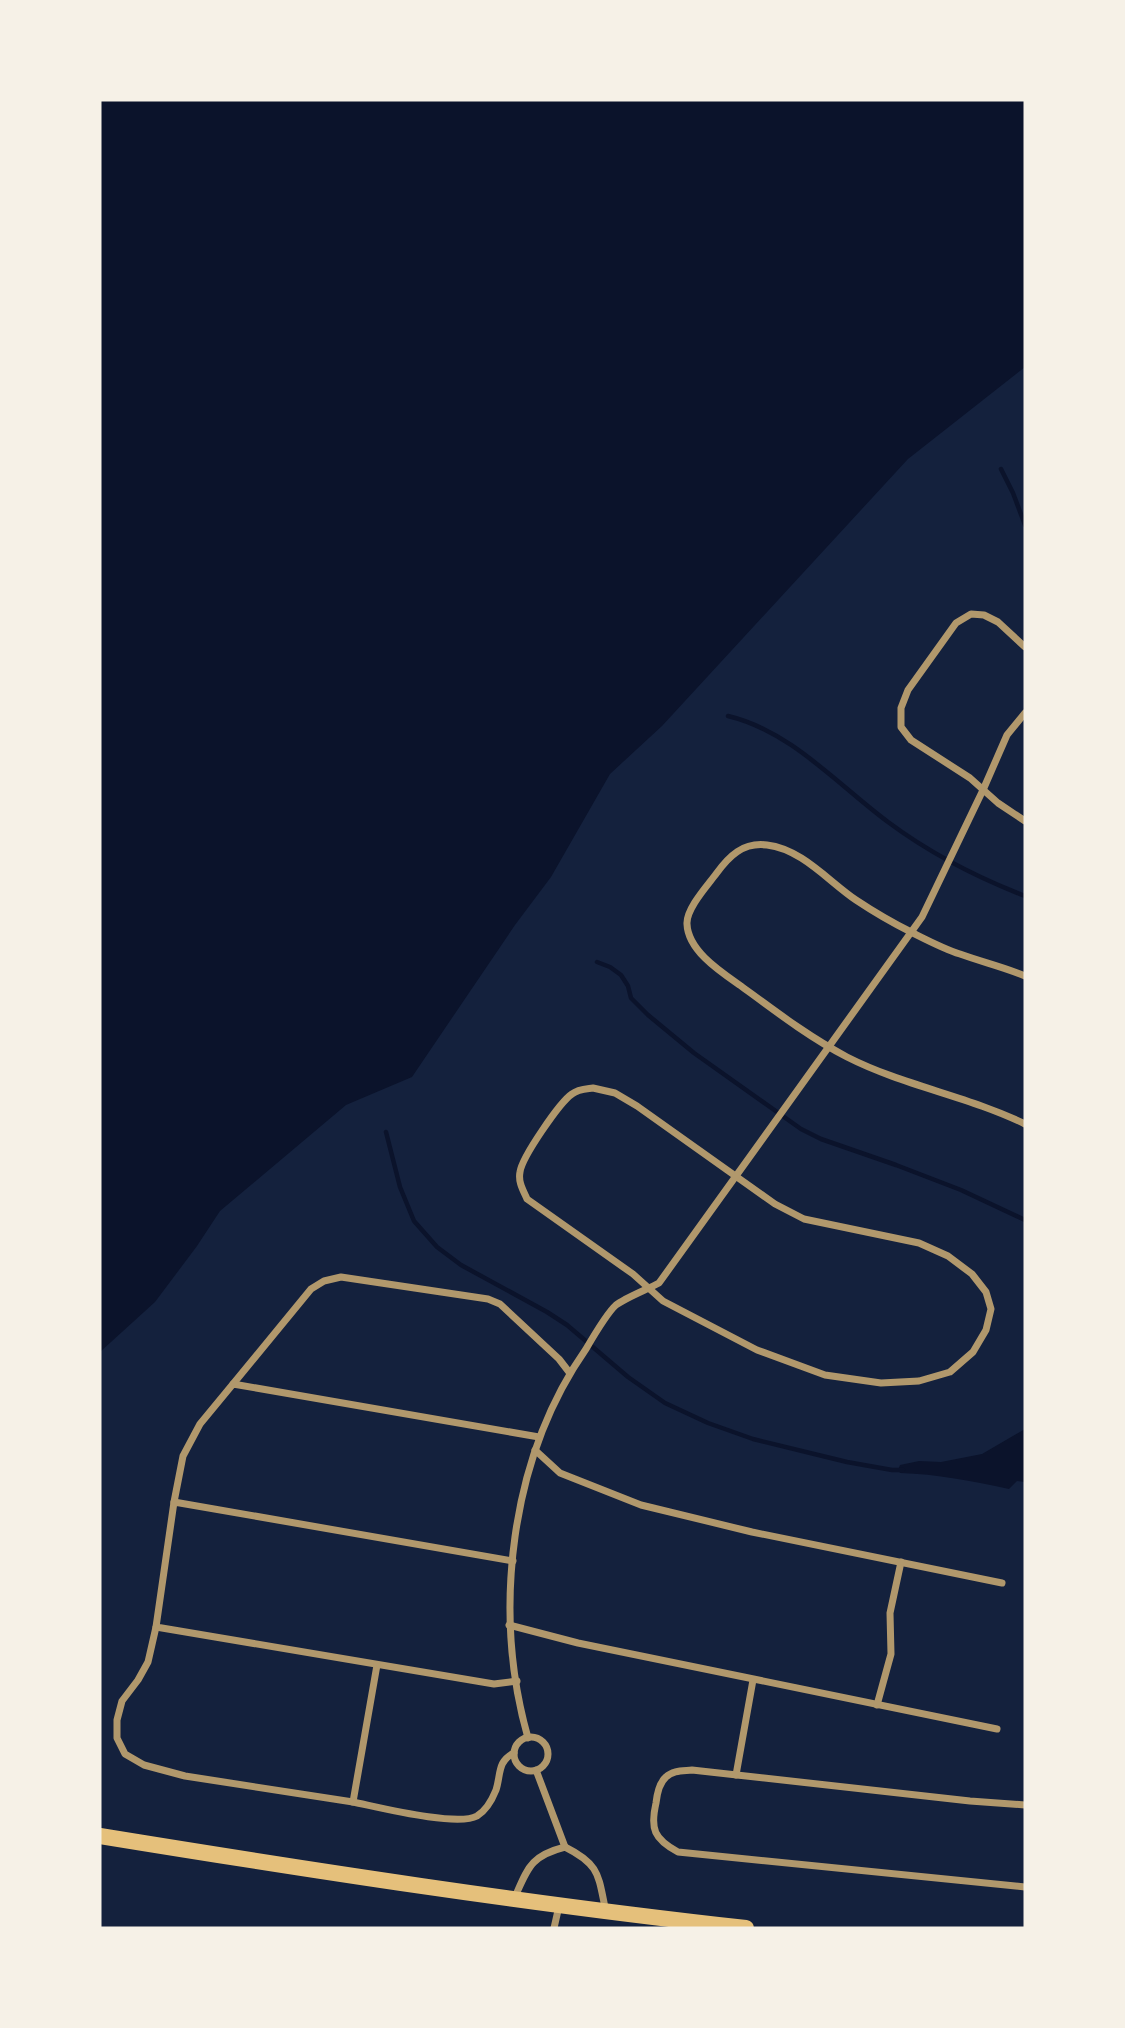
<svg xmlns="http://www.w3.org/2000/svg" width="1125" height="2028" font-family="'Fira Sans',sans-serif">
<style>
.water{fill:#0b132b}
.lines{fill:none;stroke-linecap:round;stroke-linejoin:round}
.stream{stroke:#0b132b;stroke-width:4.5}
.minor{stroke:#b1986c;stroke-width:7}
.primary{stroke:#e5c07b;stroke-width:16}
</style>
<rect width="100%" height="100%" fill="#14213d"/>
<g class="water">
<polygon points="100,100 1025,100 1025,367 908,459 662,726 610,774 551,877 515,925 412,1077 346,1105 220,1211 197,1246 155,1302 100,1352"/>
<path d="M1025 1429V1482L1017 1481 1009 1489C972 1481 937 1474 900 1473L898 1470 900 1465 919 1461 941 1462 982 1454Z"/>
</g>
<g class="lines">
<g class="stream">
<polyline points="1001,469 1013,493 1025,525"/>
<path d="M728 716C791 731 838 785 888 822 931 854 976 877 1025 896"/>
<polyline points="597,962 610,967 621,975 628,986 631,998 648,1015 694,1053 801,1129 821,1139 896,1165 961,1190 1025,1220"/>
<polyline points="386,1132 400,1187 414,1221 437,1247 461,1265 547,1312 567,1325 628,1377 665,1403 708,1423 753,1439 847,1462 892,1470 903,1470"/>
</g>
<g class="minor">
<polyline points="1025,647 998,622 984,615 971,614 956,623 908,690 901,708 901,727 911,740 970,778 998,803 1025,821"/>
<path d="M1025 976C1004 967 982 962 960 954 944 949 927 940 911 932 893 923 874 912 856 900 829 882 802 849 767 845 743 842 729 856 716 874 707 886 686 909 687 924 688 951 721 972 741 986 775 1011 809 1037 847 1057 904 1086 968 1096 1025 1124"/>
<path d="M593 1088 615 1093 637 1106 775 1204 804 1219 919 1243 948 1256 972 1274 986 1292 991 1309 986 1330 973 1352 950 1372 919 1381 881 1383 825 1375 757 1350 663 1301 633 1274 527 1199C523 1190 518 1182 520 1172 522 1157 560 1102 572 1094 578 1089 586 1089 593 1088Z"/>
<polyline points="233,1384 311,1289 324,1281 341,1277 488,1299 500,1304 559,1359 569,1372"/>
<polyline points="535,1450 560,1473 641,1505 752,1532 1002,1583"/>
<polyline points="174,1502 183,1456 200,1424 233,1384 539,1437"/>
<polyline points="513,1561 174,1502 156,1627 494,1684 517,1681"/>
<polyline points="509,1625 578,1643 997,1729"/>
<polyline points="156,1627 148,1662 138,1680 122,1701 117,1720 117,1738 125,1754 144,1765 185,1776 353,1802 377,1665"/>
<polyline points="877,1705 891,1654 890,1613 901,1562"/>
<circle cx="531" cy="1754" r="17"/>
<path d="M528 1738C492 1611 510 1458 586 1349 593 1337 607 1313 616 1305 625 1298 648 1289 659 1283L922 917 983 790 1007 735 1025 713"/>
<polyline points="536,1770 565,1847"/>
<polyline points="736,1775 753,1680"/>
<path d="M353 1802C378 1807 457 1827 477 1816 487 1810 492 1800 496 1790 501 1775 497 1761 514 1753"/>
<path d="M1025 1805 970 1801 692 1770C683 1771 673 1770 666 1777 659 1783 657 1794 656 1803 650 1829 654 1839 678 1852L1025 1887"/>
<path d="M514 1899C528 1868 530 1856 565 1847 601 1865 598 1876 606 1912"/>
<polyline points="554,1928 559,1906"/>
</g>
<path class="primary" d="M100 1836C315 1871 529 1904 746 1928"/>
</g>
<rect width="1125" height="2028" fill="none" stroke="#f6f1e7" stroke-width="203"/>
</svg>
